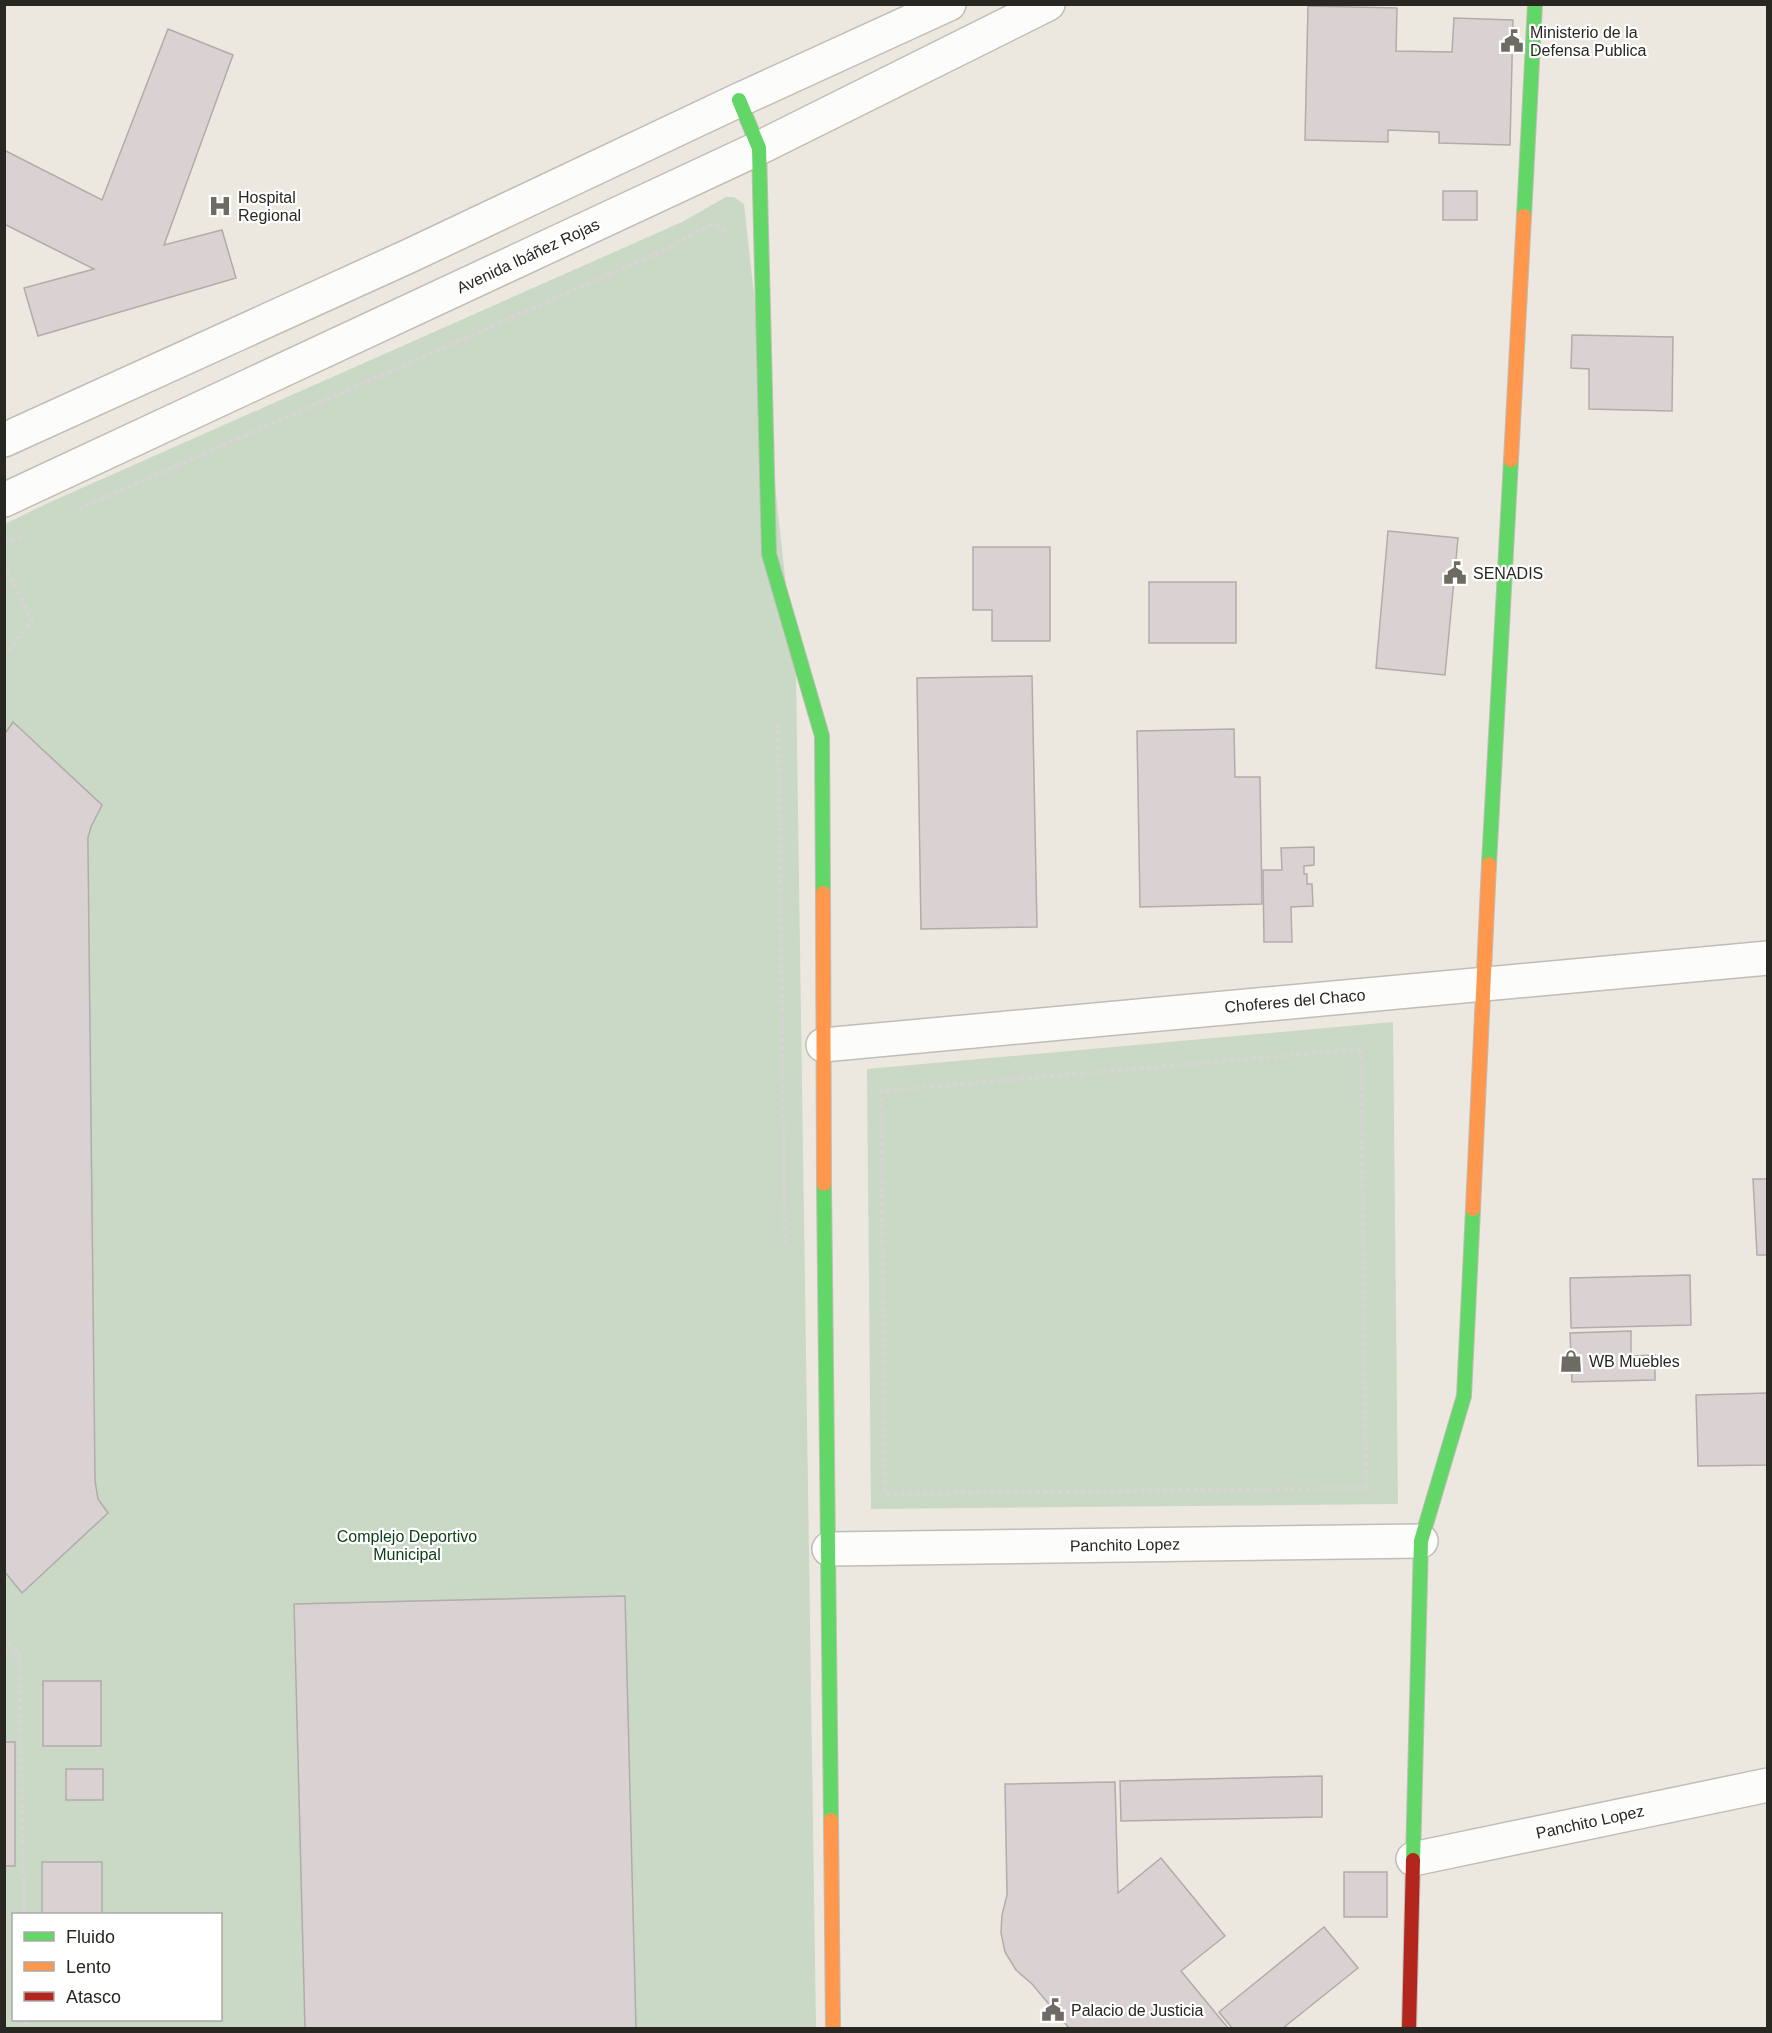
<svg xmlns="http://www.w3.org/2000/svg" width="1772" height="2033" font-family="Helvetica,sans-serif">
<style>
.green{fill:#cad8c6;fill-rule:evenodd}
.building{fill:#dad1d3;stroke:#b0acaa;stroke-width:1.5}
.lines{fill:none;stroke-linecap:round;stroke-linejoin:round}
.street-casing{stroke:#bfbdb6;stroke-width:36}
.fast-casing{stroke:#bfbdb6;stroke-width:16}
.slow-casing{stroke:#bfbdb6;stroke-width:16}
.jam-casing{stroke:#bfbdb6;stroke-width:16}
.path{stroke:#d7d5d3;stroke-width:4;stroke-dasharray:4.5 3;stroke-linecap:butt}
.street{stroke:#fcfcfa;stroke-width:33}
.fast{stroke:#63d668;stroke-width:14}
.slow{stroke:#ff974d;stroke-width:14}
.jam{stroke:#b3261e;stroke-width:14}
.labels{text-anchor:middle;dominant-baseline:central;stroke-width:4.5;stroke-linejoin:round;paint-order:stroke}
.poi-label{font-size:16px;fill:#292722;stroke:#fff;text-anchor:start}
.street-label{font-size:16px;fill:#292722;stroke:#fff}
.park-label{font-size:16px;fill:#0e4017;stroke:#fff}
</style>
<rect width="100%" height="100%" fill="#ece8e0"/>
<g class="green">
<path d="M726 197H734L744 204 796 677 816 2028H5V524L48 503 682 222ZM14 1914H220V2020H14Z"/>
<polygon points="1393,1022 1398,1504 871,1509 867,1069"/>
</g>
<g class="building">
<polygon points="1308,6 1397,8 1396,51 1452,52 1454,18 1513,20 1510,145 1439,143 1439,132 1388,130 1388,142 1305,140"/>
<polygon points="168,29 233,55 164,245 222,230 236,278 38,336 24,288 94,269 4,224 4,150 102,200"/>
<rect x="1443" y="191" width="34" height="29"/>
<polygon points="1572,335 1673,337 1672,411 1589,409 1589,369 1571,368"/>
<polygon points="1388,531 1458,538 1445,675 1376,668"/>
<polygon points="973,547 1050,547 1050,641 992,641 992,610 973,610"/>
<rect x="1149" y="582" width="87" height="61"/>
<polygon points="1032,676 1037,927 921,929 917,678"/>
<polygon points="13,722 102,805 91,827 88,837 88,848 95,1481 98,1499 108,1513 22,1593 4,1571 4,735"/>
<polygon points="1234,729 1235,777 1260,777 1262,904 1140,907 1137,731"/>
<polygon points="1314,847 1314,865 1304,866 1304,874 1307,874 1307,884 1312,884 1313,906 1291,907 1292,942 1264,942 1263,870 1282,870 1281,848"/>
<polygon points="1753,1179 1768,1179 1768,1255 1757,1255"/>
<polygon points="1690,1275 1691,1325 1571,1328 1570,1278"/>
<polygon points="1631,1331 1631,1356 1655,1355 1655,1380 1572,1382 1570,1333"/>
<polygon points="1768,1393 1768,1465 1698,1466 1696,1395"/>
<polygon points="625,1596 636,2028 305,2028 294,1604"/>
<rect x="43" y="1681" width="58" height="65"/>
<rect x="4" y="1742" width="11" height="124"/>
<rect x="66" y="1769" width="37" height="31"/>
<polygon points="1322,1776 1322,1817 1121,1821 1120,1781"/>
<polygon points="1115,1782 1118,1893 1161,1858 1225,1936 1181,1971 1228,2028 1069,2028 1032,1984 1016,1970 1005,1952 1001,1933 1002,1915 1007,1895 1005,1784"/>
<rect x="42" y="1862" width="60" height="52"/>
<rect x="1344" y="1872" width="43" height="45"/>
<polygon points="1324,1927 1358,1968 1283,2028 1232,2028 1219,2012"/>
</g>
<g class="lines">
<g class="street-casing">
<g id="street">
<polyline points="4,440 409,256 739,100 949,4"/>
<polyline points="4,500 759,148 1048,4"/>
<polyline points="823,1045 1768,958"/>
<polyline points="829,1549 1421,1541"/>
<polyline points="1413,1859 1768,1785"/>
</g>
</g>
<g class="fast-casing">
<g id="fast">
<polyline points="739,100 759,148 769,554 822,736 823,893"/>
<polyline points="1524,216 1535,4"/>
<polyline points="1489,864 1511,460"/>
<polyline points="824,1184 831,1820"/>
<polyline points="1413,1860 1421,1541 1464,1396 1473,1209"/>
</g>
</g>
<g class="slow-casing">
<g id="slow">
<polyline points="1511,460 1524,216"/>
<polyline points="823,893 824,1184"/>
<polyline points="1473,1209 1489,864"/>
<polyline points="831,1820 833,2028"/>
</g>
</g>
<g class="jam-casing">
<polyline id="jam" points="1409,2028 1413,1860"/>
</g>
<g class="path">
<polyline points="79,509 666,249 709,225 716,225 725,231"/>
<polyline points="4,544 23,535"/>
<polyline points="4,564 32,621 4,656"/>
<polyline points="778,723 785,1250"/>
<polygon points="1361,1049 1366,1488 885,1494 881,1091"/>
<polyline points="4,1636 19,1654 24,1914"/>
<polyline points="4,1655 18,1654"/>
<polyline points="4,1961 14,1961"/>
<polyline points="26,2020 26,2028"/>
</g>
<use href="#street" class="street"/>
<use href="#fast" class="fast"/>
<use href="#slow" class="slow"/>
<use href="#jam" class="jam"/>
</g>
<defs>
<g id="civic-bare" transform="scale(1.8)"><path d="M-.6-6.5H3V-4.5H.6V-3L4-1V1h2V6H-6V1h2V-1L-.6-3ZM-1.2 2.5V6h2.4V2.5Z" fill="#6d6b64" stroke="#fff" stroke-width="2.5" paint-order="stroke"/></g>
<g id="hospital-bare" transform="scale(1.8)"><path d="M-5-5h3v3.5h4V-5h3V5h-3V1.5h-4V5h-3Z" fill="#6d6b64" stroke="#fff" stroke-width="2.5" paint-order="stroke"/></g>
<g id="shop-bare" transform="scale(1.8)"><path d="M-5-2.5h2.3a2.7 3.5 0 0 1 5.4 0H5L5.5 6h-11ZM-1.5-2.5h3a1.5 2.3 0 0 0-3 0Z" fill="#6d6b64" stroke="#fff" stroke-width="2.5" paint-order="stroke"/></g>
</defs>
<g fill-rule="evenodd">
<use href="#civic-bare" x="1512" y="41"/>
<use href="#hospital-bare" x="220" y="206"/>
<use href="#civic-bare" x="1455" y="573"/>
<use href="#shop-bare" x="1571" y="1361"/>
<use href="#civic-bare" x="1053" y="2010"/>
</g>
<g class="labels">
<g class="poi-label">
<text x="1530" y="32">Ministerio de la<tspan x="1530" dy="18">Defensa Publica</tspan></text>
<text x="238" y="197">Hospital<tspan x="238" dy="18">Regional</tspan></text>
<text x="1473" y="573">SENADIS</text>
<text x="1589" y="1361">WB Muebles</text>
<text x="1071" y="2010">Palacio de Justicia</text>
</g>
<g class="street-label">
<text transform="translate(528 256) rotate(-25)">Avenida Ibáñez Rojas</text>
<text transform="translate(1295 1001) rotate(-5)">Choferes del Chaco</text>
<text transform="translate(1125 1545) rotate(-1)">Panchito Lopez</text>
<text transform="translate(1590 1822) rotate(-12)">Panchito Lopez</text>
</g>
<g class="park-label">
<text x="407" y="1536">Complejo Deportivo<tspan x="407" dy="18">Municipal</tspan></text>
</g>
</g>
<rect width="1772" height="2033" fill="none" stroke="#292722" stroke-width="12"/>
<rect x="12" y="1913" width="210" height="108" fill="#ffffff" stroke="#a9a9a7" stroke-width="1.5"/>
<rect x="24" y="1932" width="30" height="9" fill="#63d668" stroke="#a9a9a7" stroke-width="1.5"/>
<text x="66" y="1943" font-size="18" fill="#292722">Fluido</text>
<rect x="24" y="1962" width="30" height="9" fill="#ff974d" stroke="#a9a9a7" stroke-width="1.5"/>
<text x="66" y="1973" font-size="18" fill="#292722">Lento</text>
<rect x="24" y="1992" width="30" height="9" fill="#b3261e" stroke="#a9a9a7" stroke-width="1.5"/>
<text x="66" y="2003" font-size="18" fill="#292722">Atasco</text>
</svg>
